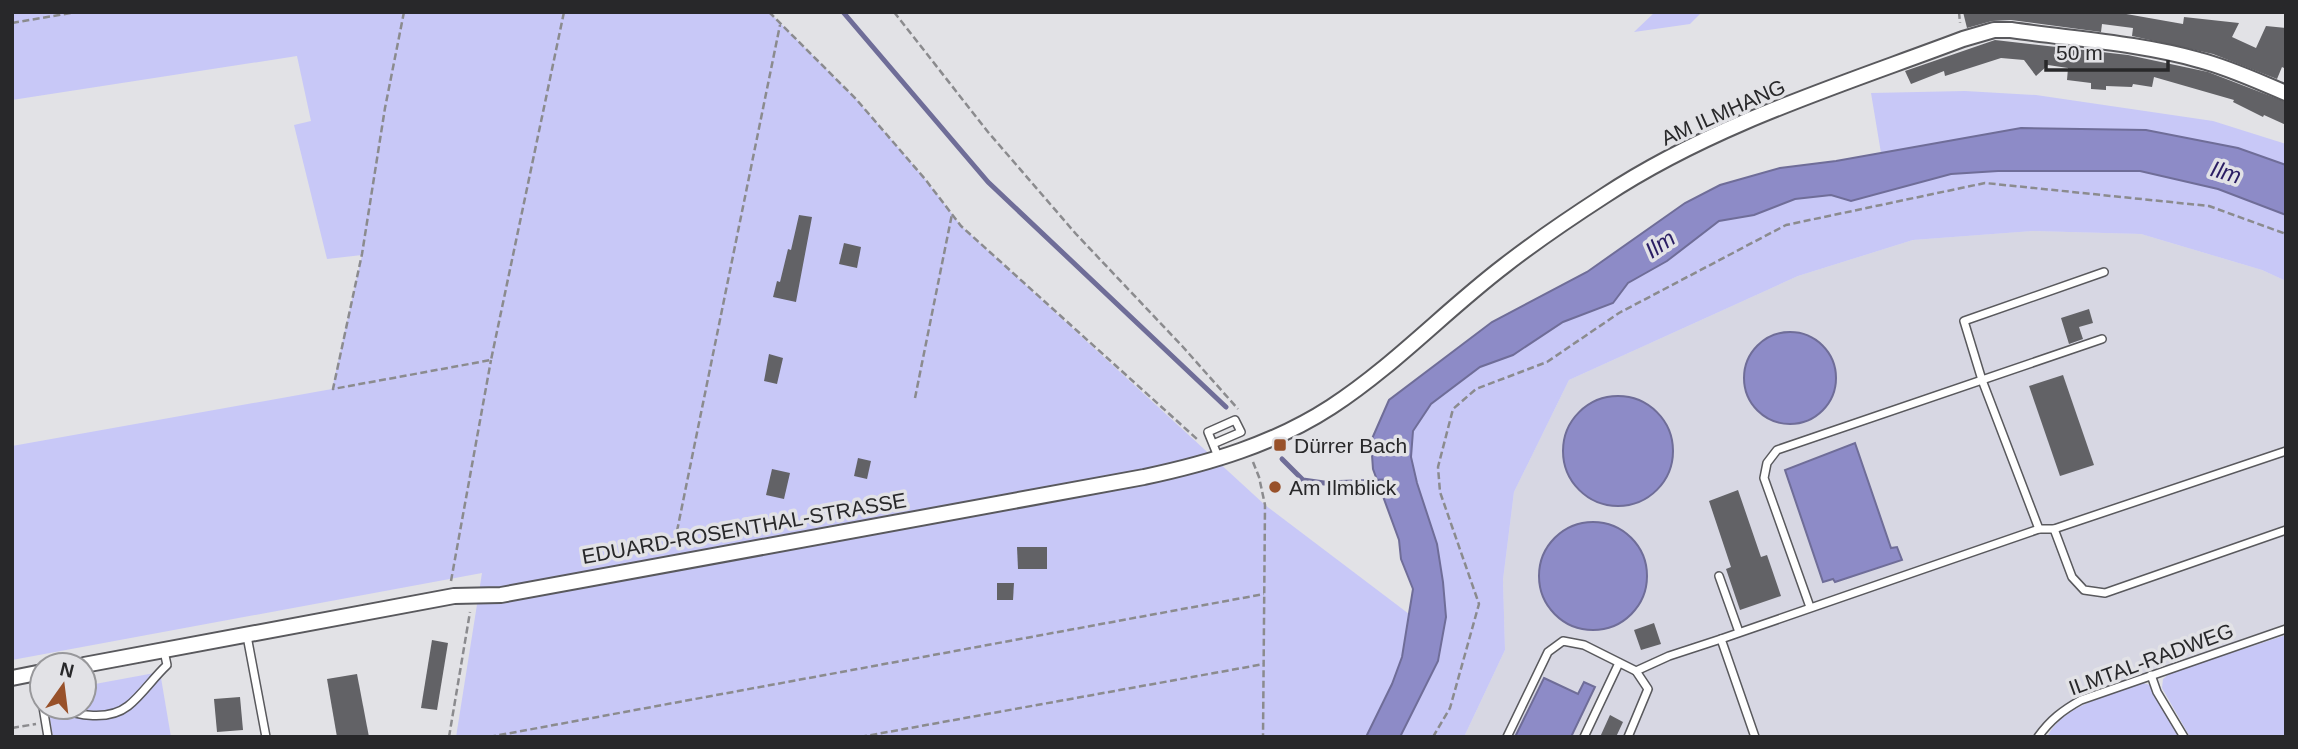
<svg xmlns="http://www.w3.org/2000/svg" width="2298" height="749" font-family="Arial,sans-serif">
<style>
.built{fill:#d7d7e3}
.green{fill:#c8c8f7}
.water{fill:#8d8bc7;stroke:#6f6d98;stroke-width:2}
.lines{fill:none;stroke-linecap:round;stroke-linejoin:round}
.stream{stroke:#6f6d98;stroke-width:5}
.building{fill:#626266}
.lane-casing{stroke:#59595d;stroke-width:10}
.street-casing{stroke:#59595d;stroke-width:18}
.path{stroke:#8b8b8e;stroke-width:2.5;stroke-dasharray:7 3.5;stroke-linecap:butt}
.lane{stroke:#fff;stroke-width:7}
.street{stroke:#fff;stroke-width:14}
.poi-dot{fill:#98512a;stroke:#e2e2e6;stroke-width:2.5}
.labels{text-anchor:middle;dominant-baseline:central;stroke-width:7;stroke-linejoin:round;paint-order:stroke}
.street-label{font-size:21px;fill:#28282a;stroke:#e2e2e6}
.poi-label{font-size:21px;fill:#28282a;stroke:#e2e2e6;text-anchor:start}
.water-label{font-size:23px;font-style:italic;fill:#2a1d63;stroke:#e2e2e6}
</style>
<rect width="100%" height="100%" fill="#e2e2e6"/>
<polygon class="built" points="2033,231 2141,234 2262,270 2286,281 2286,624 2082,694 2053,712 2034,737 1464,737 1505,650 1503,580 1514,492 1569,380 1798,276 1913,240"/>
<g class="green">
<polygon points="12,12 769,12 856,99 925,179 961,226 1265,505 1409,614 1402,657 1392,684 1366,737 456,737 482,573 12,660 12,446 332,389 362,255 327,259 294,125 311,121 297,56 12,100"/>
<polygon points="1655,12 1702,12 1690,24 1634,32"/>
<polygon points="1965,91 2036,95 2213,121 2286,144 2286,165 2238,148 2021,128 1881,153 1871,93"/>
<polygon points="1998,171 2140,171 2218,189 2286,215 2286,281 2262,270 2141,234 2033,231 1913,240 1798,276 1569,380 1514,492 1503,580 1505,650 1464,737 1400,737 1438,661 1446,617 1443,582 1437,544 1417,483 1411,457 1413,431 1431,404 1480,367 1513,355 1563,322 1613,303 1628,283 1667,261 1719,220 1754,215 1795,199 1831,195 1852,201 1951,174"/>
<polygon points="2286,635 2286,737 2190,737 2162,688 2163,679 2170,673"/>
<polygon points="160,672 171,737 53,737 48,707 84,707 84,686"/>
<path d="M2143 683 2150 685 2180 737H2047C2064 704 2111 695 2143 683Z"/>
</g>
<g class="water">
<polygon points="2021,128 2146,130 2238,148 2286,165 2286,215 2218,189 2140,171 1998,171 1951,174 1851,201 1831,195 1795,199 1754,215 1719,221 1667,261 1628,283 1613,303 1563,322 1513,355 1480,367 1431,404 1413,431 1411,457 1417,483 1437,544 1443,582 1446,617 1438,661 1400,737 1366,737 1392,684 1402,657 1413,589 1401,559 1399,540 1373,469 1371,441 1389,400 1492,322 1587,272 1685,203 1720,185 1780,168 1836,161"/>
<circle cx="1790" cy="378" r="46"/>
<circle cx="1618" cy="451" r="55"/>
<polygon points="1855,443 1891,548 1897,547 1902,560 1835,582 1833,579 1823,582 1785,470"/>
<circle cx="1593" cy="576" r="54"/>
<polygon points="1544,678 1578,694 1584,682 1595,687 1571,737 1515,737"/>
</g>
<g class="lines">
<g class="stream">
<polyline points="843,12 988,182 1226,407"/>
<polyline points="1282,459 1303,480 1324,483 1386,481"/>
</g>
</g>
<g class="building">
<polygon points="1963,12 2115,12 2183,24 2184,17 2239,23 2232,37 2256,48 2266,26 2286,28 2286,69 2282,67 2277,79 2213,54 2132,36 2133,28 2102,24 2101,32 2011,20 1992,21 1967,28"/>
<polygon points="1995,40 2128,55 2208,72 2286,102 2286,125 2264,115 2263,117 2233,102 2234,100 2154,77 2152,87 2133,84 2132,87 2106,86 2106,90 2091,89 2091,83 2067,80 2068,68 2048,65 2036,76 2024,60 2001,58 1945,76 1944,71 1911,84 1905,71"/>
<polygon points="799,215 812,217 796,302 773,297 777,281 780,282 788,249 791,250"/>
<polygon points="844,243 861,247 857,268 839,264"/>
<polygon points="2089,309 2093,323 2079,327 2083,339 2069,344 2061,318"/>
<polygon points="769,354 783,358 777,384 764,381"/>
<polygon points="2063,375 2094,465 2060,476 2029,386"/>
<polygon points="858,458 871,461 867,479 854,476"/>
<polygon points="772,469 790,473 784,499 766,495"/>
<polygon points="1738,490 1761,557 1767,555 1781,596 1740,610 1726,569 1731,567 1709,501"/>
<polygon points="1017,547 1047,547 1047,569 1018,569"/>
<polygon points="997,583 1014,583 1013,600 997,600"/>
<polygon points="1654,623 1661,644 1641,650 1634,630"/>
<polygon points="432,640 448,643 437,710 421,708"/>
<polygon points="357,674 369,737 337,737 327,679"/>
<polygon points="240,697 243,730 217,732 214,699"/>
<polygon points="1610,715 1623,722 1616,737 1600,737"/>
</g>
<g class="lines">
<g class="lane-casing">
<g id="lane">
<polyline points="1213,444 1241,432 1235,420 1208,432 1219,459"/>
<polyline points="2039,529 1982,380 1964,321 2104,272"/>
<polyline points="2054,529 2072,577 2084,590 2105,593 2286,530"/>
<polyline points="1719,576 1739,632"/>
<polyline points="1810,607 1764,478 1767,463 1777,450 2102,339"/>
<polyline points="247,636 266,737"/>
<polyline points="37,673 42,702"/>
<polyline points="2151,675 2157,692 2184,737"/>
<polyline points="43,707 48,737"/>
<path d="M58 707C77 716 109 721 128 706 141 696 153 678 167 665L164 651"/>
<polyline points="1507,737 1548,652 1563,641 1584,645 1636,671 1669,656 1721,639"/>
<polyline points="1584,737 1619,663"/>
<polyline points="1628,737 1648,689 1636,671"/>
<polyline points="1755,737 1721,639 2039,529 2054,529 2286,451"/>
<path d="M2038 737C2050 720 2063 710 2081 700L2286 629"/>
</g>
</g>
<g class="street-casing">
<g id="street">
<path d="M84 665 454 596 501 595 1144 477C1210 463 1274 444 1331 407 1394 366 1445 311 1504 266 1536 241 1570 218 1604 196 1713 124 1841 85 1963 39L1994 30H2011C2073 39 2139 43 2199 60 2230 68 2257 81 2286 93"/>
<polyline points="12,678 42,672"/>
</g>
</g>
<g class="path">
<polyline points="404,12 385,108 362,254 333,389 491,360 564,12"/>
<polyline points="769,12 856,99 925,179 961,226 1197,439"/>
<polyline points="894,12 988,132 1076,234 1183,347 1238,409"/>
<polyline points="1959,12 1960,23"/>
<polyline points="12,23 77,12"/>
<polyline points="915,398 952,214"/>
<polyline points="1253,462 1259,477 1265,505 1263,737"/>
<polyline points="677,531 780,25"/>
<polyline points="451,581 491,360"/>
<polyline points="12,728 36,724"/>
<polyline points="449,737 470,612"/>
<polyline points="489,737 1264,594"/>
<polyline points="860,737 1264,664"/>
<polyline points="1433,737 1450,708 1479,604 1440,492 1438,467 1453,409 1476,389 1547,362 1619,313 1786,225 1985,183 2209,206 2286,234"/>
</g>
<use href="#lane" class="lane"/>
<use href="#street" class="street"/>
</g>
<g class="poi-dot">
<rect x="1273" y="438" width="14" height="14" rx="3.5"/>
<circle cx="1275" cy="487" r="7"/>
</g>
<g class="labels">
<g class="street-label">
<text transform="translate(1723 112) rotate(-24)">AM ILMHANG</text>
<text transform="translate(744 528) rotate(-10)">EDUARD-ROSENTHAL-STRASSE</text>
<text transform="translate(2151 659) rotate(-20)">ILMTAL-RADWEG</text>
</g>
<g class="poi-label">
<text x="1294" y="445">Dürrer Bach</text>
<text x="1289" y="487">Am Ilmblick</text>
</g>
<g class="water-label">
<text transform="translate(2226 172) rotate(16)">Ilm</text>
<text transform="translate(1660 244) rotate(-34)">Ilm</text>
</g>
</g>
<rect width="2298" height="749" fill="none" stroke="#28282a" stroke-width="28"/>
<g transform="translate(63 686) rotate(14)"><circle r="33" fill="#e2e2e6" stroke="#98989b" stroke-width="2"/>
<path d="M0-5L12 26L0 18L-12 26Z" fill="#98512a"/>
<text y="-10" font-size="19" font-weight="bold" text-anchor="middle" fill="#28282a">N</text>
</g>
<path d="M2046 60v10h122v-10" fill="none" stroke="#28282a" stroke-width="3.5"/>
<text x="2056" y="60" font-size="21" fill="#28282a" stroke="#e2e2e6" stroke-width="5" paint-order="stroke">50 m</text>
</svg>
